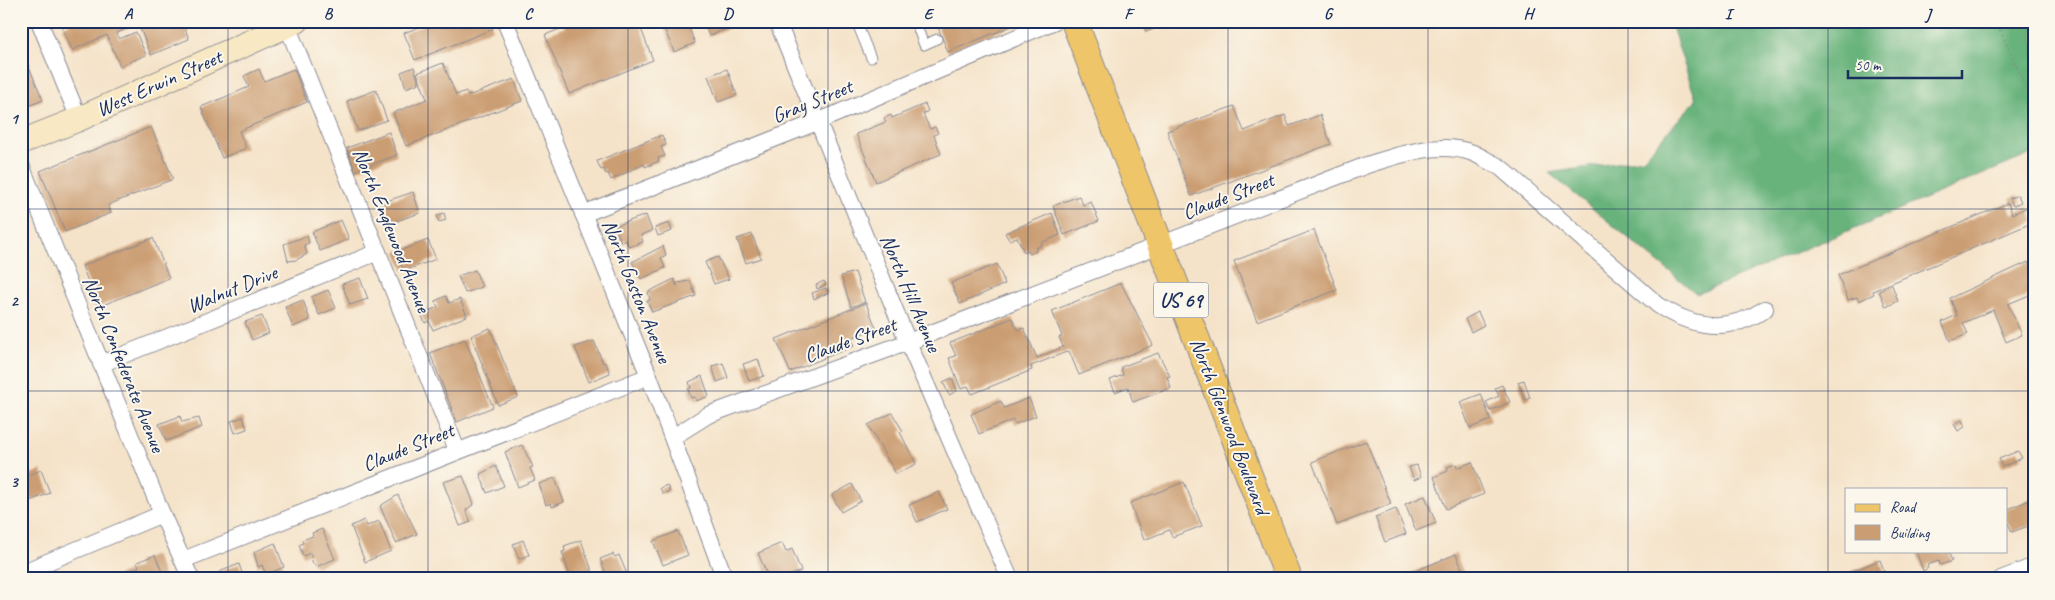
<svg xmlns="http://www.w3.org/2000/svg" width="2055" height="600" font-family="Caveat,sans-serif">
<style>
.forest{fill:#68b37b;stroke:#42716c}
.building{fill:#cb9d72}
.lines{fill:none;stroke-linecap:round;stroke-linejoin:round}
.service-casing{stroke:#888994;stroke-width:11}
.minor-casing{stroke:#888994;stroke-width:18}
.secondary-casing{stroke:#888994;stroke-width:26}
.primary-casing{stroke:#888994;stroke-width:28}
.path{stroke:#888994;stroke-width:2.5;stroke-dasharray:1 4;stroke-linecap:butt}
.service{stroke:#fff;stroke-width:9}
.minor{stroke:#fff;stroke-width:16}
.secondary{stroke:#f8e8c3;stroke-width:24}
.primary{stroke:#eec569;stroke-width:26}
.grid{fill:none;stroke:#1b2f5e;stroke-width:1;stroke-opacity:0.55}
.labels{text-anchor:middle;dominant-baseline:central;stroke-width:4;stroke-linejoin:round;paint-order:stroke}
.shield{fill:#fbf7ec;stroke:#5e6b89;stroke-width:1}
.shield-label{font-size:20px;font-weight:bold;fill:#1b2f5e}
.street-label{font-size:21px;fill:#1b2f5e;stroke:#fbf7ec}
.neatline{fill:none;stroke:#1b2f5e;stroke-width:2}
.grid-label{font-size:16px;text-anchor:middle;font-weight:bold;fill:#1b2f5e}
</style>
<rect width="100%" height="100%" fill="#fbf7ec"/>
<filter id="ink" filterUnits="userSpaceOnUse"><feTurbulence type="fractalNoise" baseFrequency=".02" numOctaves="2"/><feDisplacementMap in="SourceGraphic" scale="10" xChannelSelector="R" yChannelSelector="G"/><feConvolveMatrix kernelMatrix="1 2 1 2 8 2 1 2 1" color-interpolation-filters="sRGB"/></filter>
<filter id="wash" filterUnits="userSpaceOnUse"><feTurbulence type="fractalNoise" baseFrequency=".0096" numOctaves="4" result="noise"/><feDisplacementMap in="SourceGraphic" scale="20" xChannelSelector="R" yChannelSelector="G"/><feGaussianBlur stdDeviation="1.12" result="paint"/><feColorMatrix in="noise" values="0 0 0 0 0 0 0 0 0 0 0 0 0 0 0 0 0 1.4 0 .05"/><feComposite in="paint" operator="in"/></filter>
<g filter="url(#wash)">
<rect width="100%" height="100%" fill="#f5e3c9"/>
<polygon class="forest" points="1670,21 2034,21 2034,153 1697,294 1549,173 1643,159 1696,100"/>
<g id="blocks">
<g class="building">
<polygon points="74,21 99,21 101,26 112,21 129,21 131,27 117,33 119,39 136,32 146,55 120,66 107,35 72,50 62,27"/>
<polygon points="137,21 182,21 189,39 151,55"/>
<polygon points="434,21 490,21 493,29 415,60 404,33"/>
<polygon points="563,21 638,21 653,60 569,94 545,35 565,27"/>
<polygon points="661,21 686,21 695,43 674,52"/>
<polygon points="703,21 746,21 709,36"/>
<polygon points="947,21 1024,21 948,52 937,25"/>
<polygon points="1142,21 1174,21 1146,32"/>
<polygon points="24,55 43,100 21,109 21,57"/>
<polygon points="443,63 456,95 466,91 468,96 514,79 522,101 406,146 393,113 427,99 417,73"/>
<polygon points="414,67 419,83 406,88 401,72"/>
<polygon points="259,69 264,81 294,69 307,102 239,131 246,148 222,158 201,107 249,87 244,76"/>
<polygon points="727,69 737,95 718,102 708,76"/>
<polygon points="376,90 387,120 358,131 347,101"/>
<polygon points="925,104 928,111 923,114 930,129 935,127 938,133 934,135 941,154 876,182 856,134 886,122 884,118 891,115 892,118"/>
<polygon points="1234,106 1244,131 1285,115 1289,126 1320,115 1331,144 1191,196 1167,131"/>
<polygon points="151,127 173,179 108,205 111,213 65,232 40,171"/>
<polygon points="389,132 397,155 355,171 347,148"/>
<polygon points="662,135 666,145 661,147 665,156 658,158 659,161 645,167 644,164 611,180 608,173 606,174 604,169 601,170 597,161"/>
<polygon points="413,192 420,213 387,224 381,203"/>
<polygon points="2018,195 2021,202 2013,206 2010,198"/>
<polygon points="1079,196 1083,205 1091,202 1099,221 1064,235 1053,206"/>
<polygon points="2008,203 2012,214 2028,207 2034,222 1873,291 1874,294 1859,301 1857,297 1848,300 1838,275"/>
<polygon points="444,213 446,220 439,222 437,216"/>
<polygon points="1052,213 1060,235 1041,243 1042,245 1036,248 1036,251 1030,254 1028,250 1024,252 1017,237 1009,240 1005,233"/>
<polygon points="646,215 652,231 641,235 643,242 629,247 626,240 621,242 615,226"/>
<polygon points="341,220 349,239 320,251 312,232"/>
<polygon points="669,223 672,231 658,236 655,228"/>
<polygon points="1314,230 1337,290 1257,321 1234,261"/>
<polygon points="752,234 761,258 746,263 737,239"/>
<polygon points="307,236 309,243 304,245 307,254 296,260 288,261 284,244"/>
<polygon points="153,238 169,278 98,307 82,266"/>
<polygon points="428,240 436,259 404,271 396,252"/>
<polygon points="663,246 666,255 661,258 665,268 641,279 632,262"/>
<polygon points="718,257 729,279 714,284 705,262"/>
<polygon points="2028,262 2034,277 2034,293 2008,304 2022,335 2006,342 1993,310 1963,323 1968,334 1950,341 1942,322 1957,315 1950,298"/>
<polygon points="997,264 1005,284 960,304 951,283"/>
<polygon points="475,270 482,287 465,293 458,276"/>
<polygon points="855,272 865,302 851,307 841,276"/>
<polygon points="360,278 368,299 350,305 342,284"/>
<polygon points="674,279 677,286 677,283 690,281 696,296 652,312 647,301 650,300 648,292"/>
<polygon points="824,281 826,285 817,289 816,285"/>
<polygon points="1121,283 1153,345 1079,375 1069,351 1031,366 1032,370 972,394 968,386 961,389 949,358 956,356 950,343 1012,318 1018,330 1024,328 1037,358 1063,347 1059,337 1062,336 1052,311"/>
<polygon points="1892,285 1898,301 1886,307 1879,291"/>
<polygon points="826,288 828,293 814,299 812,293"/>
<polygon points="328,290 336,308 319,315 311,297"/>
<polygon points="446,296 449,303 460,299 467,316 433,330 429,321 425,323 421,314 438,307 435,301"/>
<polygon points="303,300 310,320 293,327 285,307"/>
<polygon points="866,303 876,328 851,338 854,346 790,372 776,339"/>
<polygon points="1478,312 1484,325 1471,332 1465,319"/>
<polygon points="262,316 269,333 252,340 245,322"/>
<polygon points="490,328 518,397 498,405 471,336"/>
<polygon points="465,339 493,407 457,422 430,353"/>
<polygon points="594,341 603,363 605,362 610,373 589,382 575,347"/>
<polygon points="1158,353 1170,376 1167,377 1171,388 1133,402 1128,387 1115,392 1110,380 1123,375 1121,367"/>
<polygon points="758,359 764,376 749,381 743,364"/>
<polygon points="723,363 728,378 717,382 712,366"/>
<polygon points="702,376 709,396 696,401 695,397 691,398 688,389 691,388 689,382"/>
<polygon points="952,378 957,391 949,395 943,382"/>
<polygon points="1524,380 1530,398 1525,400 1518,382"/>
<polygon points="1502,385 1510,402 1490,411 1486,402 1499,396 1495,388"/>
<polygon points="1481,394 1491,420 1470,428 1460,402"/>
<polygon points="1029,398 1036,416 1015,424 1013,420 979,434 971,414 1001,401 1004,408"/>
<polygon points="892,413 903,431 900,432 916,464 896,474 868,425"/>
<polygon points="180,416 182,422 199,418 202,427 166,441 159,424"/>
<polygon points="243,417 247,429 235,433 231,421"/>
<polygon points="1962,420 1965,427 1958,431 1954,424"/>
<polygon points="1366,441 1391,504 1337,525 1312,462"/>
<polygon points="522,445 533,467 530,468 535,480 518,487 505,452"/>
<polygon points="2018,451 2022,458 2002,467 1999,459"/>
<polygon points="1472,462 1484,494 1446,509 1434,477 1448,471 1447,467 1456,464 1457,468"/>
<polygon points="1417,465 1421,477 1414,480 1409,467"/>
<polygon points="496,466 504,486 487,493 480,474"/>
<polygon points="41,470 50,493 22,504 21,488 24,487 21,478"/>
<polygon points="463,476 474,504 466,510 471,522 460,526 443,482"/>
<polygon points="555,478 564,502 552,507 551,503 546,505 539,484"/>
<polygon points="1184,482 1202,526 1172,537 1169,530 1144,540 1130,503"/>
<polygon points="852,484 861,501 841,512 832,495"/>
<polygon points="667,485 670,491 663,494 660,488"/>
<polygon points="939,492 947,509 917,522 909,505"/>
<polygon points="398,495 417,534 396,543 380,506"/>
<polygon points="1425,496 1436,523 1416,531 1405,504"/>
<polygon points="2034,498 2034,524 2012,532 2006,519 2006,510"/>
<polygon points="1396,509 1406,534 1385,542 1375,517"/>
<polygon points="364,520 367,526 379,521 391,551 365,562 351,526"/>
<polygon points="322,529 335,559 316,567 313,564 310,553 303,556 299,545 303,543 302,540 313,536 312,533"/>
<polygon points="678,531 688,555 663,565 653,541"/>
<polygon points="523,540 529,555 519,559 513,544"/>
<polygon points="581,540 595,579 571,579 562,552 565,551 564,546"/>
<polygon points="275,543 284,567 266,575 262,565 258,567 254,552"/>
<polygon points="782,543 786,552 792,549 801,571 782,579 769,579 758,553"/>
<polygon points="1916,551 1948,551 1952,561 1940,565 1939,561 1927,565 1928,568 1923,571"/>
<polygon points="613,554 615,557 619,555 629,579 608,579 600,559"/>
<polygon points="1456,554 1466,579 1396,579"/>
<polygon points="155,555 165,579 117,579 116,576 139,567 137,562"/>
<polygon points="1880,560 1887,579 1841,579 1840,576"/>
<polygon points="239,564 244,579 222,579 219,572"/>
</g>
</g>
</g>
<g filter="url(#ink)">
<use href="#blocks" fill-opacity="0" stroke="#888994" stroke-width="1"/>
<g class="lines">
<g class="service-casing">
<g id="service">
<polyline points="856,21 871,58"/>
<polyline points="915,21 924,45 937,39"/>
</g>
</g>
<g class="minor-casing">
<g id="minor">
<polyline points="39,21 79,119"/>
<polyline points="505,21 649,376 725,579"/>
<polyline points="777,21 908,342 1010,579"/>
<polyline points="287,25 457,450"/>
<polyline points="21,165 162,514 191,579"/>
<polyline points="583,214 817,122 1055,21"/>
<polyline points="101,364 378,252"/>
<path d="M673 437 708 415 908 342 1367 165C1400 155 1439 140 1473 153 1482 157 1491 163 1500 167L1658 305C1693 328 1728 334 1765 309"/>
<polyline points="183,560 649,376"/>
<polyline points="21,573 162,514"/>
<polyline points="2001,579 2034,566"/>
</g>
</g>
<g class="secondary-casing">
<polyline id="secondary" points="21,142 79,119 297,21"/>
</g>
<g class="primary-casing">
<polyline id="primary" points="1074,21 1289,579"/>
</g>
<polyline class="path" points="1996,21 2034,105"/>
<use href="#service" class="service"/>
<use href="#minor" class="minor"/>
<use href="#secondary" class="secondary"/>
<use href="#primary" class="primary"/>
</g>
</g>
<path class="grid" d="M228 21V579M428 21V579M628 21V579M828 21V579M1028 21V579M1228 21V579M1428 21V579M1628 21V579M1828 21V579M21 209H2034M21 391H2034"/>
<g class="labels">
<rect class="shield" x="1153.5" y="282.5" width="55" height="35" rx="4"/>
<g class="shield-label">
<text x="1181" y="300">US 69</text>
</g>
<g class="street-label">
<text transform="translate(159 83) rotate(-24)">West Erwin Street</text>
<text transform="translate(812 101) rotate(-22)">Gray Street</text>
<text transform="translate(1228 196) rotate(-21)">Claude Street</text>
<text transform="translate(392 230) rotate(68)">North Englewood Avenue</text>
<text transform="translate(232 289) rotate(-22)">Walnut Drive</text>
<text transform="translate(637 291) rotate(68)">North Gaston Avenue</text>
<text transform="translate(911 293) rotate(67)">North Hill Avenue</text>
<text transform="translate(850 340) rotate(-20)">Claude Street</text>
<text transform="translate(124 364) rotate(68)">North Confederate Avenue</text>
<text transform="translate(1230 426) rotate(69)">North Glenwood Boulevard</text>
<text transform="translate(408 447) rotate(-22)">Claude Street</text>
</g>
</g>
<rect width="2055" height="600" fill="none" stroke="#fbf7ec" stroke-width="55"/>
<rect x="1845" y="488" width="162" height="65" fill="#fbf7ec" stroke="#a1a7b3"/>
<rect x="1855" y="504" width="25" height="8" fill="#eec569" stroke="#a1a7b3"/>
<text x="1890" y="512" font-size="15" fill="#1b2f5e">Road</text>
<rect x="1855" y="525" width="25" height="15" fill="#cb9d72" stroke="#a1a7b3"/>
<text x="1890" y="538" font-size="15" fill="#1b2f5e">Building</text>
<path d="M1848 70v8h114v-8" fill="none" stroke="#1b2f5e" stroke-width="2.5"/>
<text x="1855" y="70" font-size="15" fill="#1b2f5e" stroke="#fbf7ec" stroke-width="4" paint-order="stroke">50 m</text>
<rect x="28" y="28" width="2000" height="544" class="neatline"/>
<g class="grid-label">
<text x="128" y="19">A</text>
<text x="328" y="19">B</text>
<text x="528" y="19">C</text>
<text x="728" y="19">D</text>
<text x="928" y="19">E</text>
<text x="1128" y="19">F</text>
<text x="1328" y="19">G</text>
<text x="1528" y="19">H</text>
<text x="1728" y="19">I</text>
<text x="1928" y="19">J</text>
<text x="14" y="124">1</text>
<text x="14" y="306">2</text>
<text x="14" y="487">3</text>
</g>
</svg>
